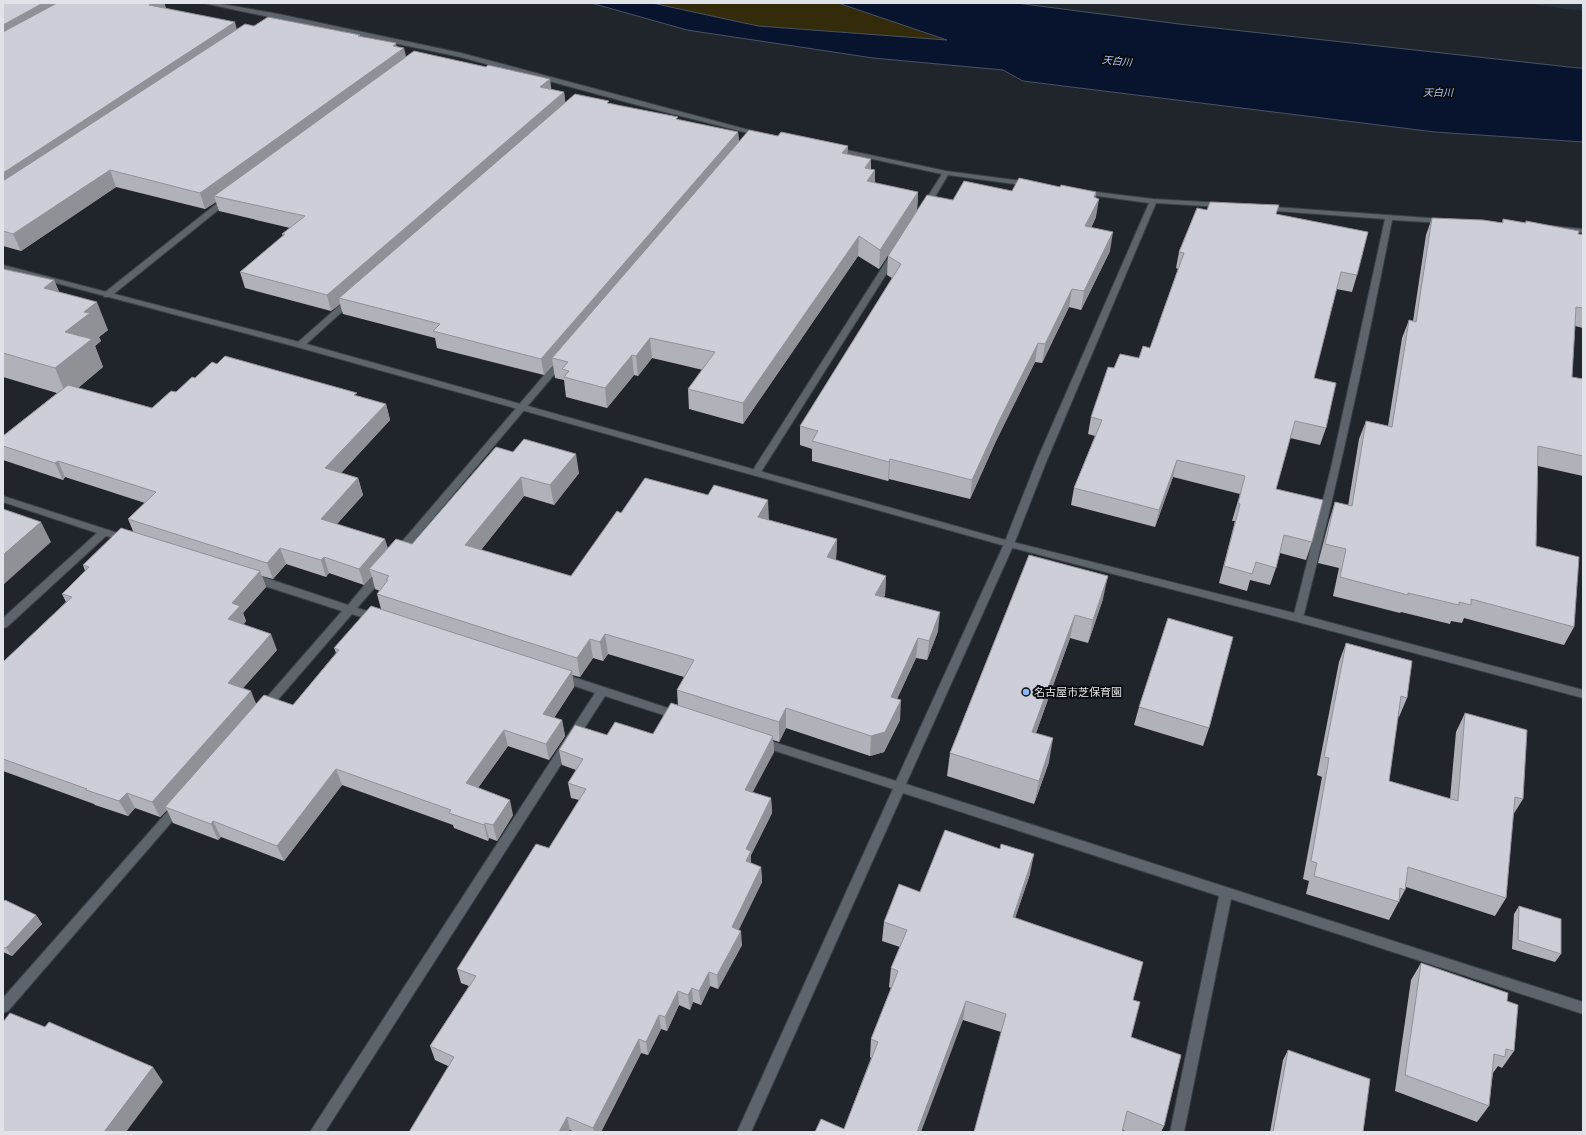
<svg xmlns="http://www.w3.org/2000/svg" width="1586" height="1135" font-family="'IBM Plex Sans','Noto Sans JP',sans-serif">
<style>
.built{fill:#262f3a}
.sand{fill:#332b0a}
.water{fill:#08142d;stroke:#495265}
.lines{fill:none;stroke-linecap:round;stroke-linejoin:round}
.minor-casing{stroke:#3d4146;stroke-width:2}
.tertiary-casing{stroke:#3d4146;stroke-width:2}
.minor{fill:#5e646b;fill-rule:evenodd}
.tertiary{fill:#5e646b;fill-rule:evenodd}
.wall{fill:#b1b1ba;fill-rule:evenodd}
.shaded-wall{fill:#909097}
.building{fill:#ceced8;stroke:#909097}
.poi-dot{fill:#8abafc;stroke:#0b0e10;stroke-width:1.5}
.labels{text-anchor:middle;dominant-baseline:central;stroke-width:4;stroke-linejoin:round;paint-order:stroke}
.far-water-label{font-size:10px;font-style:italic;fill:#acc8ff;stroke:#0b0e10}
.poi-label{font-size:11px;fill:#e0e3e7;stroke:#0b0e10;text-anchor:start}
</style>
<rect width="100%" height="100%" fill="#20252b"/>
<polygon class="built" points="1536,3 1583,3 1583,11 1536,5"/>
<path class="sand" d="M652 3H838L950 41C886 34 822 34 759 26 723 21 688 8 652 3Z"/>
<polygon class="water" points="591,3 652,3 758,26 947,40 838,3 1016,3 1179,24 1578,68 1583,68 1583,142 1435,132 1023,81 1003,70 873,58 687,30"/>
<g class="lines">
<g class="minor-casing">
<g id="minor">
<polygon points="203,3 216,3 278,14 461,53 764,134 760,136 641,106 460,57"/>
<polygon points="832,147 946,171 1029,182 1033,184 1029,186 948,175 929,207 925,209 921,207 942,174 835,151 832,151"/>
<polygon points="1080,190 1153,199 1222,203 1226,205 1222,207 1156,203 1047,460 1014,544 906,784 1583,1002 1583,1014 1231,899 1184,1132 1170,1132 1219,896 903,793 751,1132 737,1132 893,789 757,745 755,742 757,739 761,738 896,781 1004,544 1037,460 1149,203 1083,194 1080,194"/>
<polygon points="225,197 228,197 232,199 110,297 104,297 104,293"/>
<path d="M1261 206 1443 219 1447 221 1443 223 1392 220C1366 353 1337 486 1303 618L1302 621H1294L1293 618 1331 468 1385 219 1264 210H1261Z"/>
<polygon points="1552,226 1583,229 1583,233 1555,230 1551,228"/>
<polygon points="892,252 898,252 899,254 759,475 753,475 751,473"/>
<polygon points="348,298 351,298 355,300 303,347 297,347 296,345 297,343"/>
<polygon points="561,358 564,359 565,361 564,363 402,555 394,555 393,553 394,551 558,359"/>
<polygon points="3,496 130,537 132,539 127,542 106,536 7,627 3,628 3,618 97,533 3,502"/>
<polygon points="381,569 385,570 386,573 385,576 357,608 381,615 382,618 381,621 377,622 352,614 269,710 265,711 261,710 260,707 261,704 342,611 249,581 248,578 249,575 257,575 348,605 377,570"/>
<polygon points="561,673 683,713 685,716 683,719 679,720 605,696 325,1132 310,1132 595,693 557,680 556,677 557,674"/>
<polygon points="178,802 182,804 184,807 182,810 8,1011 3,1013 3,998 174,804"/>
</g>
</g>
<g class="tertiary-casing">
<polygon id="tertiary" points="3,265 303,343 1009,541 1298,614 1583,690 1583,698 1298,622 1009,547 297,347 3,269"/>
</g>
<use href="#minor" class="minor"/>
<use href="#tertiary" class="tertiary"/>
</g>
<g class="wall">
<polygon points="3,3 164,3 166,8 237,30 254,26 360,35 360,36 397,46 406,57 564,92 565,102 609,103 678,120 738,132 739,142 778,136 848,146 847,154 871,159 871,169 875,183 918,192 917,211 879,269 858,256 743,424 689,409 688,389 703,370 652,358 638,376 634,375 607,408 566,397 564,380 555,378 553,365 544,375 437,348 435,338 343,314 340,304 331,311 245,288 240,272 283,236 282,234 290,228 219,211 216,202 205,209 116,187 21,251 3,246"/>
<polygon points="1060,187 1096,192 1095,198 1096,217 1091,228 1110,251 1081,310 1069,307 1042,363 1035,362 996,441 970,499 889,479 888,481 812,461 812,449 800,445 800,426 892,278 887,275 888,256 953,200 1012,191"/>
<polygon points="1207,210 1276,214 1357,275 1352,292 1336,289 1314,378 1326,428 1320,445 1290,438 1276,489 1312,542 1306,560 1280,553 1276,568 1270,585 1250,580 1247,591 1219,583 1235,521 1232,521 1240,494 1173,477 1155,527 1071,505 1074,488 1095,436 1088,434 1091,417 1114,368 1139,358 1150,348 1178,269 1176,268 1179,252"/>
<polygon points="1432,218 1502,223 1503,219 1525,223 1526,221 1583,235 1583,328 1575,326 1572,377 1583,379 1583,476 1538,466 1536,546 1574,627 1564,645 1464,618 1462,623 1451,621 1450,624 1401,612 1400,613 1333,596 1339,568 1318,563 1329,521 1335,502 1348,506 1359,439 1366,421 1388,426 1402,338 1409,320 1413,321 1426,235"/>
<path d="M3 269 54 280 59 292 108 330 99 337 101 341 95 346 103 367 78 388 152 408 176 392 358 396 386 404 390 420 341 473 358 478 363 495 337 524 388 548 412 544 496 447 579 473 554 505 524 496 481 550 571 576 621 513 769 520 837 539 836 559V560L886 576 885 595 884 597 938 631 927 660 916 658 897 699 900 720 884 752 870 756 786 728 779 742 773 740 774 752 752 792 771 798 772 813 751 855V863L761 867 762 882 738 930 742 945 718 989 710 986 701 1005 693 1002 690 1010 679 1005 667 1031 661 1029 648 1055 641 1053 601 1132H574L570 1130 448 1066 435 1060 430 1046 469 986 461 983 457 969 549 848 579 800 571 798 568 783 576 770 562 765 559 750 607 735 653 734 678 706 677 690 684 677 608 654 603 661 593 658 580 677 572 675 574 687 554 718 562 720 565 736 549 760 508 746 478 788 513 815 497 841 489 838 488 841 454 828 453 825 342 785 284 861 221 837 218 840 173 823 167 810 160 817 135 808 128 816 95 805 94 804 3 771V662L66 602 62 594 85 571 83 565 133 531 128 519 145 503 65 477 63 480 3 460V436L57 393 3 377ZM286 564 326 577 329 573 364 585 372 576 375 589 380 591 377 594 381 609 334 648 336 653 293 705 256 703 243 688 277 650 243 625 246 621 243 613 266 587 262 576 273 579Z"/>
<polygon points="1029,555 1103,599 1088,643 1070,638 1036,733 1049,762 1034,804 947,776 950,753"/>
<polygon points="1346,643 1407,698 1399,717 1398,716 1389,781 1450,799 1456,732 1465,713 1523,799 1513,815 1506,898 1495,916 1406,887 1405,890 1389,920 1306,894 1309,881 1303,879 1322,777 1317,775 1339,662"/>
<polygon points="1139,707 1209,728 1203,746 1134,725"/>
<polygon points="1000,849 1030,874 1015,918 1133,1000 1131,1037 1164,1126 1161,1132 1129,1132 1122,1130 1001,1032 963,1020 844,1129 871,1058 870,1057 871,1039 891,988 889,987 891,968 900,947 882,941 884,922 920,892"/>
<polygon points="3,902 36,915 42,924 12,956 3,952"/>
<polygon points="1519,906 1561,954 1555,962 1512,949 1514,914"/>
<polygon points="1421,963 1507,1001 1514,1051 1502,1068 1498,1066 1493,1073 1489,1106 1477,1122 1395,1091 1411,980"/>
<polygon points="1288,1050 1363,1132 1270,1132 1283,1060"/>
</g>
<g class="shaded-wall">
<polygon points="43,3 77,3 3,43 3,25"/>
<polygon points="153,3 164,3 167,13 149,5"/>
<polygon points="235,22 239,38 3,194 3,173"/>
<polygon points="396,43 398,53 404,48 408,64 214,196 216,202 205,209 200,193"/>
<polygon points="550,79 552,94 540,87"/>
<polygon points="564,92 566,107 339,298 340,304 331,311 327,295"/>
<polygon points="738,132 739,147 552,358 553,365 544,375 541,359"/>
<polygon points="848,146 847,165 842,153"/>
<polygon points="871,159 870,177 875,170 875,189 866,200 865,168"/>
<polygon points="110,170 116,187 21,251 13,234"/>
<polygon points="918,192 917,211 879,269 880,250"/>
<polygon points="1096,192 1093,210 1099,199 1096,217 1082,245 1085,226 1094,197"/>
<polygon points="1113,232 1110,251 1081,310 1084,291"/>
<polygon points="859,236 858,256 743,424 743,403"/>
<polygon points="54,280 66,308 44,288"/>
<polygon points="1072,289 1069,307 1042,363 1045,344"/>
<polygon points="97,302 108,330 99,337 101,341 95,346 103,367 67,397 55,368 65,332 84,312"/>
<polygon points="650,338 652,358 638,376 636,356"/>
<polygon points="1038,343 1035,362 996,441 970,499 972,480 999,421"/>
<polygon points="632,355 634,375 607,408 605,388"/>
<polygon points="386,404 390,420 330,485 325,468"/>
<polygon points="576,454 579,473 554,505 550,485"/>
<polygon points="890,459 889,479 888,481 889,462"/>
<polygon points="1177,460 1173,477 1155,527 1159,510"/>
<polygon points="58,461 65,477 63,480 55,463"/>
<polygon points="521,477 524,496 469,565 465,545"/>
<polygon points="358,478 363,495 326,536 321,519"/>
<polygon points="768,500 769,520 758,517"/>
<polygon points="41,522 51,542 3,585 3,555"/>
<polygon points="385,539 390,555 369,569 372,576 364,585 359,569"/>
<polygon points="837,539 836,559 827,577 827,557"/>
<polygon points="280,548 286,564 273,579 267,563"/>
<polygon points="324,557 329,573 326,577 321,560"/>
<polygon points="260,571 266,587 243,613 246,621 234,635 228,619 232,603"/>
<polygon points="886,576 885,595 874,615 875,595"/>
<polygon points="1108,576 1103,599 1088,643 1093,620"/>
<polygon points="940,612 938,631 927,660 929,641"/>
<polygon points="1075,615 1070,638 1028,755 1032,732"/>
<polygon points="271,634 277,650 234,698 228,683"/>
<polygon points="605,634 608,654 603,661 600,642"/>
<polygon points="918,638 916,658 889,716 891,697"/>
<polygon points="590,639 593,658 580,677 577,658"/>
<polygon points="572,671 574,687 546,730 543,714"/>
<polygon points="251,691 257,706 165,807 167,810 160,817 152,802"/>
<polygon points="901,700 900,720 884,752 870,756 871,736"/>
<polygon points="786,708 786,728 779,742 779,722"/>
<polygon points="562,720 565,736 549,760 546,744"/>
<polygon points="504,730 508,746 470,799 466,783"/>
<polygon points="773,736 774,752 746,805 745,790"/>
<polygon points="1053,738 1049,762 1034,804 1039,781"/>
<polygon points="336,769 342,785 284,861 277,846"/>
<polygon points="127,793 135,808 128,816 119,801"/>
<polygon points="771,798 772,813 751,855 751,866 746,861 746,849"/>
<polygon points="510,800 513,815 497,841 493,825"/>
<polygon points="213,821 221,837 218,840 211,824"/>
<polygon points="485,823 489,838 488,841 484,825"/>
<polygon points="1034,854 1030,874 1009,936 1013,917"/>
<polygon points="761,867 762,882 733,942 732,927"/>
<polygon points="36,915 42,924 12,956 6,948"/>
<polygon points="741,931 742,945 718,989 717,975"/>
<polygon points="709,972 710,986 701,1005 699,991"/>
<polygon points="692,988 693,1002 690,1010 688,995"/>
<polygon points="678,991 679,1005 667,1031 665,1017"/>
<polygon points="966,1001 963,1020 921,1132 917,1132"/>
<polygon points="659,1015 661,1029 648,1055 646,1042"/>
<polygon points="639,1039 641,1053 601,1132 594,1132 593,1128"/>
<polygon points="153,1067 163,1082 126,1132 104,1132"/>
<polygon points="567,1117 570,1130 569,1132 559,1132"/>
</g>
<g class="building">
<polygon points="3,3 43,3 3,25"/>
<polygon points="57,3 153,3 149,5 235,22 3,173 3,32"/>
<polygon points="268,17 360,35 358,36 396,43 393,46 404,48 200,193 110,170 13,234 3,231 3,181 245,24 254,26"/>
<polygon points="414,51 486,67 488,65 550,79 540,87 564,92 327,295 240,272 285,234 282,234 305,216 214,196"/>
<polygon points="575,94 609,101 607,103 678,117 676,119 738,132 541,359 433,331 440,324 339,298"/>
<polygon points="749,130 778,136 781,132 848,146 842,153 871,159 865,168 875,170 867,181 918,192 880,250 859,236 743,403 688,389 715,352 650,338 636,356 632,355 605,388 564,377 569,371 562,369 568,362 552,358"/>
<polygon points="1019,178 1060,187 1061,185 1096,192 1094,197 1099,199 1085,226 1113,232 1084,291 1072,289 1045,344 1038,343 999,421 972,480 890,459 889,462 812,441 818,431 800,426 901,264 888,256 927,195 953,200 964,181 1012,191"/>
<polygon points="1210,202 1279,205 1276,214 1368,232 1357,275 1341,272 1314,378 1336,383 1326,428 1295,421 1276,489 1323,500 1312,542 1284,535 1276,568 1256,562 1252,574 1224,566 1240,504 1238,503 1245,476 1177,460 1159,510 1074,488 1102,420 1091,417 1108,367 1114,368 1120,354 1139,358 1143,346 1150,348 1184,253 1179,252 1197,208 1207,210"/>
<polygon points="1432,218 1483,220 1503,223 1503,219 1526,223 1526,221 1579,231 1578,234 1583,235 1583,308 1576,307 1572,377 1583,379 1583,456 1538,446 1536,546 1579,557 1574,627 1471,599 1471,605 1459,602 1459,605 1408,593 1408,595 1340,577 1346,549 1325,544 1335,502 1352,506 1366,421 1392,427 1409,320 1416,322"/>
<polygon points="3,269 54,280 44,288 97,302 84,312 90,313 65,332 92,339 55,368 3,353"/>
<polygon points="225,356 357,393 354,395 386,404 325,468 358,478 321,519 385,539 359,569 324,557 321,560 280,548 267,563 128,519 156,492 58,461 55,463 3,446 3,436 68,385 152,408 171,391 176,392 192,377 195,378 212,362 217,364"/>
<polygon points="524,439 576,454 550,485 521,477 465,545 571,576 617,511 621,513 645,478 708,495 714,485 768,500 758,517 837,539 827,557 886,576 875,595 940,612 929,641 918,638 891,697 901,700 885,732 871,736 786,708 779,722 677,690 694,660 605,634 600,642 590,639 577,658 377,594 388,580 386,580 389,576 369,569 396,539 412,544 496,447 513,452"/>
<polygon points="3,509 41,522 3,555"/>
<polygon points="121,528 260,571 232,603 240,606 228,619 271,634 228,683 251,691 152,802 127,793 119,801 86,790 87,789 3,759 3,662 72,597 62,594 89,567 83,565"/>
<polygon points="1029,555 1108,576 1093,620 1075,615 1032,732 1053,738 1039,781 950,753"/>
<polygon points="371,606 572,671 543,714 562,720 546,744 504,730 466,783 510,800 493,825 485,823 484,825 449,813 451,810 336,769 277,846 213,821 211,824 165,807 264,695 293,705 339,650 334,648"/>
<polygon points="1168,618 1233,637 1209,728 1139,707"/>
<polygon points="1346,643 1412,661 1407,698 1401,696 1389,781 1458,801 1465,713 1527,730 1523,799 1515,797 1506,898 1408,867 1405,890 1400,888 1399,902 1314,876 1317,863 1311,861 1329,758 1324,757"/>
<polygon points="671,703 773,736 745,790 771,798 746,849 751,851 746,861 761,867 732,927 741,931 717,975 709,972 699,991 692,988 688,995 678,991 665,1017 659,1015 646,1042 639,1039 593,1128 567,1117 559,1132 409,1132 454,1057 430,1046 476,976 457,969 536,844 549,848 586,789 568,783 583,759 559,750 575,725 607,735 615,722 653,734"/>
<polygon points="945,830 1000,849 1001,844 1034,854 1013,917 1143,962 1133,1000 1140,1002 1131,1037 1181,1055 1164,1126 1127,1111 1122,1132 974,1132 1006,1014 966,1001 917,1132 815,1132 821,1119 844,1129 878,1042 871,1039 898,971 891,968 907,930 884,922 899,884 920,892"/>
<polygon points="5,900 36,915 6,948 3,947 3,902"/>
<polygon points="1519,906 1561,919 1561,954 1518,940"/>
<polygon points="1421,963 1508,993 1507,1001 1518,1005 1514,1051 1506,1049 1505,1057 1494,1054 1489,1106 1405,1075"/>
<polygon points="10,1013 45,1027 49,1022 153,1067 104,1132 3,1132 3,1022"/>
<polygon points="1288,1050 1370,1079 1363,1132 1273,1132"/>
</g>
<circle class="poi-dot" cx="1026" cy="692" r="4"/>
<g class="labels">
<g class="far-water-label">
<text transform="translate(1117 61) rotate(6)">天白川</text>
<text x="1438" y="92">天白川</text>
</g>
<g class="poi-label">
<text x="1034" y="692">名古屋市芝保育園</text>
</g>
</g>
<rect width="1586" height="1135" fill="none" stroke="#e0e3e7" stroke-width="8"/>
</svg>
